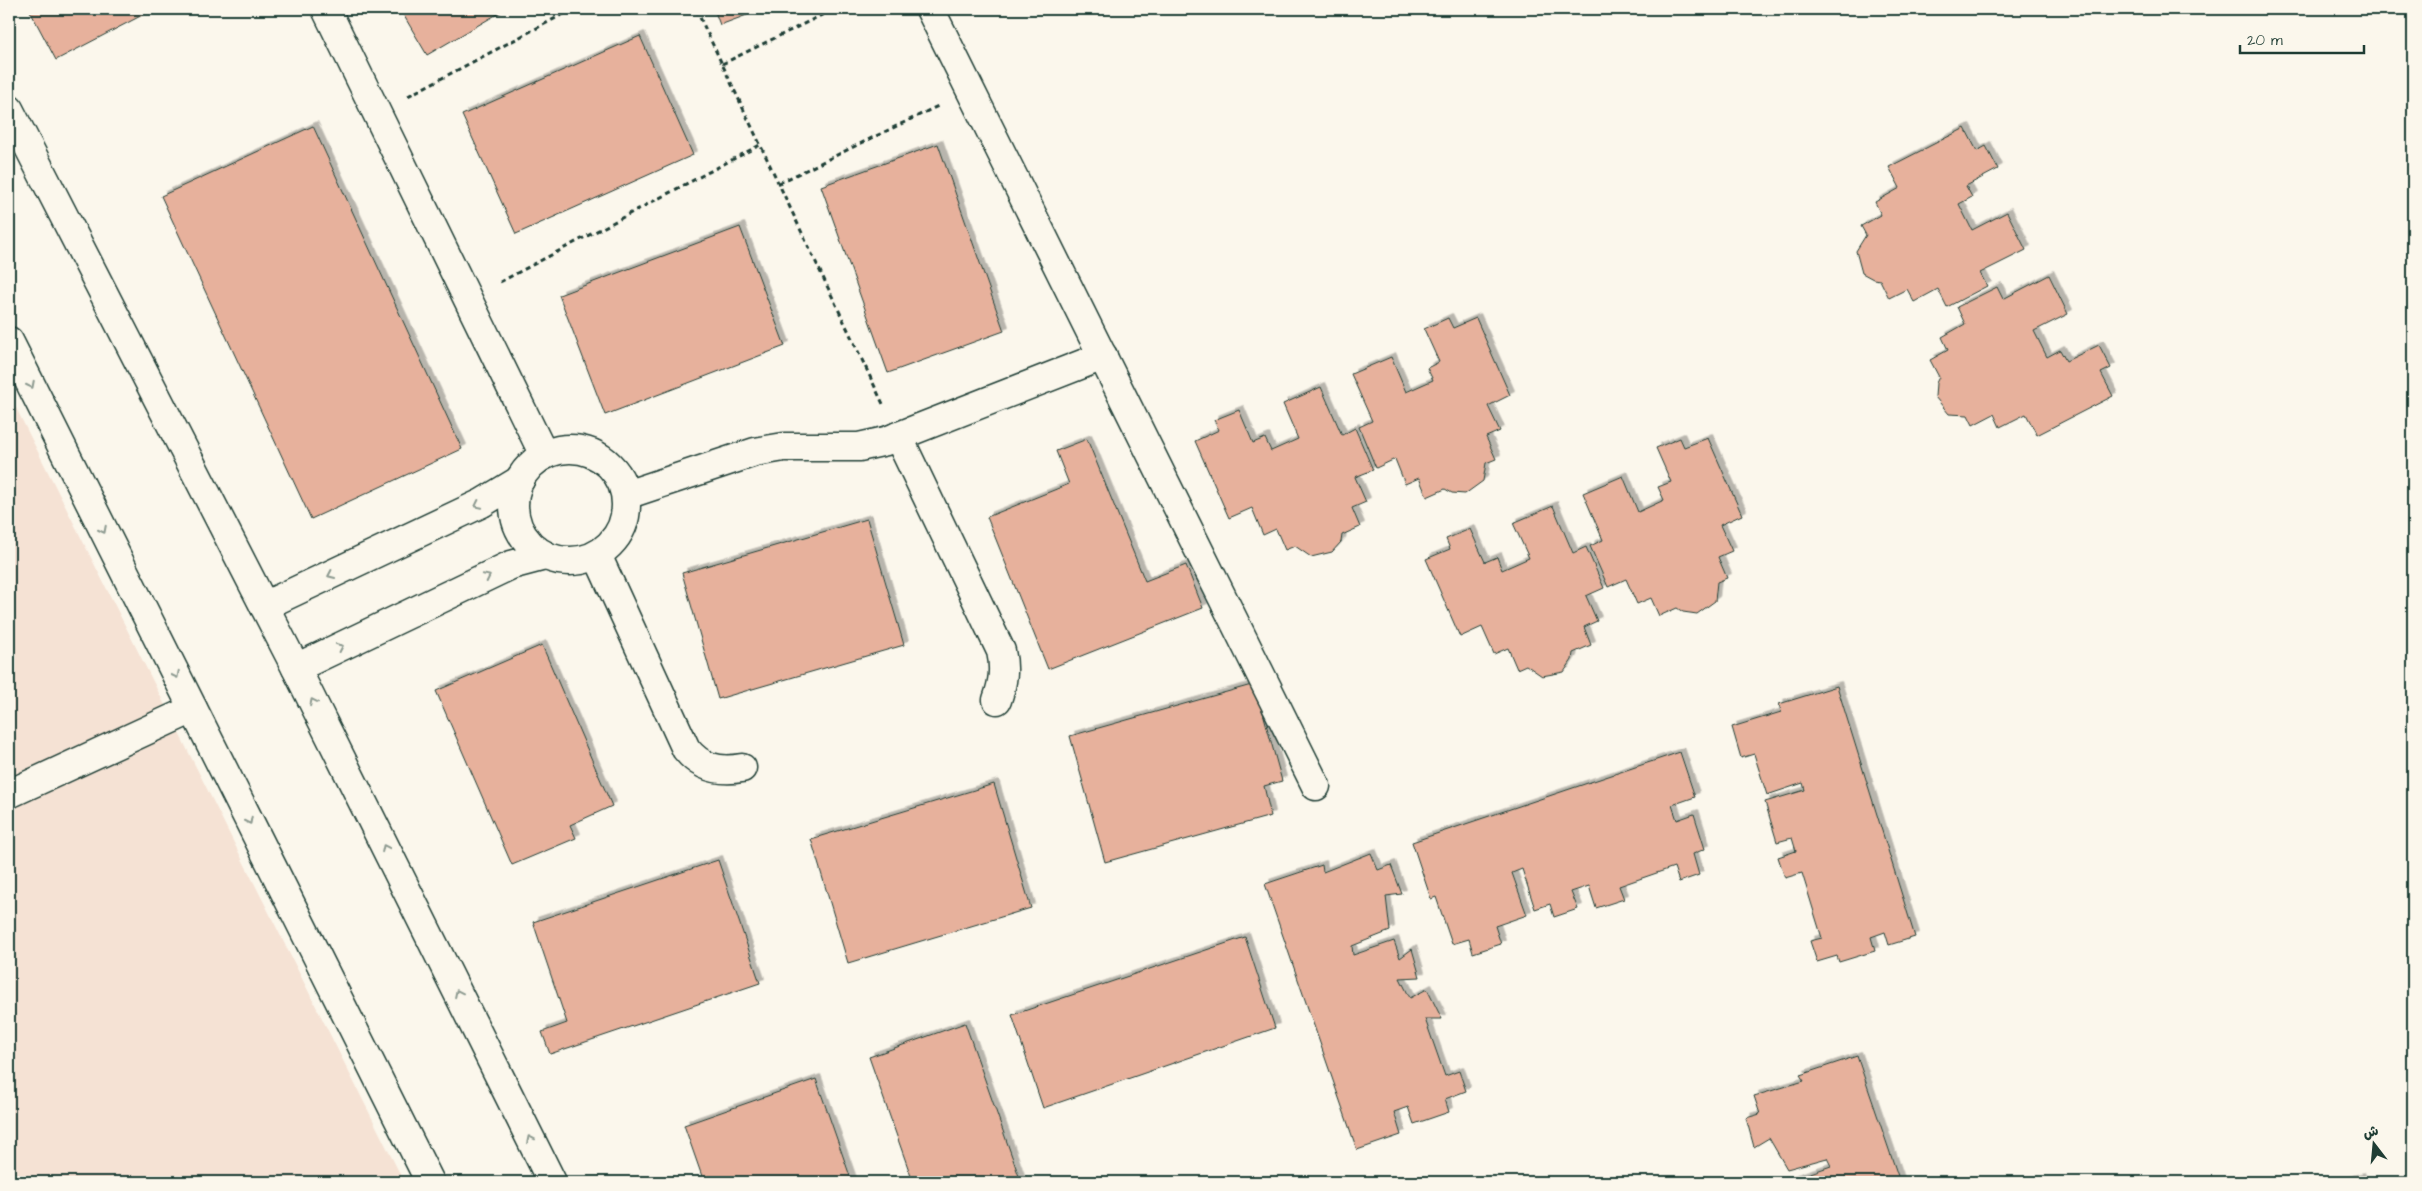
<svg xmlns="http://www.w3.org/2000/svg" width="2422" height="1191" font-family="'Architects Daughter','Playpen Sans Arabic',sans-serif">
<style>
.built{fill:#f5e2d4}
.building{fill:#e7b19c;stroke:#1f3d34;filter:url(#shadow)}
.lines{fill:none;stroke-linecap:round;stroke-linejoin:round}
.street-casing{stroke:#1f3d34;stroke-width:31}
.secondary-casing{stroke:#1f3d34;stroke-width:31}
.path{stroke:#1f3d34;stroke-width:3;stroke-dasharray:5 4;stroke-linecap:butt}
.street{stroke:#fbf7ec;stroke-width:28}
.secondary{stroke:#fbf7ec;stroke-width:28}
.oneway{stroke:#8d9a90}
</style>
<defs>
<filter id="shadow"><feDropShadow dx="4.5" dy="-4.5" stdDeviation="0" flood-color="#0004"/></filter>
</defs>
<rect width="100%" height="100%" fill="#fbf7ec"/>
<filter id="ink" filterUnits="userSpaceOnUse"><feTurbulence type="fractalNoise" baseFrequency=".02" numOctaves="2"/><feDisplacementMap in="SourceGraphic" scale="10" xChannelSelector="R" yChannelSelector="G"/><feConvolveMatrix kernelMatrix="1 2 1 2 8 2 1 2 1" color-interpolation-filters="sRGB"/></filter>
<g filter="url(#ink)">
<polygon class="built" points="9,394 404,1182 9,1182"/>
<g class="building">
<polygon points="29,9 154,9 56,60"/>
<polygon points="400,9 506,9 427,55"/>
<polygon points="714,9 763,9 720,25"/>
<polygon points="640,36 693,155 516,234 462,115"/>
<polygon points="313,126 462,449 311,519 161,196"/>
<polygon points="1965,128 1977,151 1986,146 1998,169 1966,186 1972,197 1959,204 1972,230 2007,212 2026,250 1980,273 1987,286 1947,307 1938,289 1914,302 1907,289 1889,298 1880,280 1873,279 1862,273 1856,251 1866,235 1861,226 1881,215 1875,202 1900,188 1889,167"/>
<polygon points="938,144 1004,331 888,373 821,186"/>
<polygon points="740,227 785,346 605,415 559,295"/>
<polygon points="2049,275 2068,314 2034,331 2047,357 2060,350 2066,361 2099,345 2111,368 2101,373 2113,396 2037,435 2026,414 2000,427 1994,414 1973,425 1968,415 1949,414 1935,397 1936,383 1939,377 1930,360 1948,350 1942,337 1965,324 1957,307 1997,287 2003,299"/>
<polygon points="1448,318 1453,328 1476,318 1510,395 1488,406 1500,431 1486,437 1496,459 1486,463 1483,481 1465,494 1452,493 1445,489 1427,497 1419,478 1405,484 1395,459 1376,468 1359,427 1372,421 1351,374 1391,357 1406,392 1433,380 1427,368 1439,362 1424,329"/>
<polygon points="1321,387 1342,435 1355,428 1373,470 1355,477 1366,502 1352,508 1360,527 1342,535 1341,542 1332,552 1311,557 1295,546 1285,550 1276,529 1263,535 1252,508 1229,518 1195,441 1219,430 1214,420 1239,410 1253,443 1265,438 1271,451 1298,439 1283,404"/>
<polygon points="1680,438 1684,447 1708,438 1742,515 1720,525 1732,551 1718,557 1727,578 1717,582 1715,601 1697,614 1683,612 1677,608 1659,616 1651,598 1637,604 1626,579 1608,587 1590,546 1603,540 1583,493 1623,476 1638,512 1664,500 1658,487 1671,482 1656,448"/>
<polygon points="1087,439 1145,581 1186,565 1203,608 1048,669 987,517 1069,484 1056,451"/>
<polygon points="1553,506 1573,553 1586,547 1604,588 1586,596 1597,621 1584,627 1591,645 1573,653 1572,660 1564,672 1542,676 1526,665 1517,669 1508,648 1494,654 1482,627 1460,637 1426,559 1450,549 1446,539 1470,529 1485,562 1497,557 1502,570 1529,558 1513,523"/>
<polygon points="867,519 904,645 718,699 682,573"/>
<polygon points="542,645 612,806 570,825 576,838 512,865 436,691"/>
<polygon points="1255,684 1282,781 1264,786 1271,816 1105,862 1070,736"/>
<polygon points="1837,686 1915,937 1889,945 1885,932 1871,937 1875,951 1839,962 1837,956 1817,962 1810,941 1822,938 1802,873 1785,878 1778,857 1796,851 1792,838 1777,842 1765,802 1805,790 1803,783 1767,795 1754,754 1741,758 1732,727 1781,712 1779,704"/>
<polygon points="1680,752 1695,797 1672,805 1677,820 1694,814 1705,849 1693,854 1699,875 1679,882 1674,867 1619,886 1624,899 1596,908 1589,886 1571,892 1578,909 1554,917 1550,904 1535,909 1522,869 1512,873 1527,915 1495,926 1501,944 1473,953 1469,939 1452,944 1436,897 1431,899 1412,842"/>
<polygon points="994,784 1031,908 848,963 811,839"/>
<polygon points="1371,853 1378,870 1391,865 1402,894 1386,896 1390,931 1352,946 1353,955 1394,941 1400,958 1412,949 1420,977 1400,978 1410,998 1427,989 1442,1019 1425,1019 1445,1076 1459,1071 1466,1091 1445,1099 1449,1112 1414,1124 1408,1107 1394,1112 1401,1135 1357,1150 1265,884 1322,865 1323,872"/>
<polygon points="718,860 760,983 550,1054 542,1032 567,1023 533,922"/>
<polygon points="1245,937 1275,1028 1043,1108 1012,1015"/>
<polygon points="965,1023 1021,1182 913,1182 869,1057"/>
<polygon points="1857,1056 1900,1182 1791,1182 1790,1180 1831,1166 1827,1158 1787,1169 1769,1138 1754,1147 1746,1118 1760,1114 1754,1096 1804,1081 1800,1075"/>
<polygon points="816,1079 852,1182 704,1182 684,1125"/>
<polygon points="2360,1177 2362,1182 2342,1182"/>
</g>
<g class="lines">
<g class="street-casing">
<g id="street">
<polyline points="326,9 544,455"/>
<polyline points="930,9 1316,786"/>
<path d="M898 436 1001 651C1005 669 1003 683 997 700"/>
<circle cx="570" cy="505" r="56"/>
<polyline points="626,495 755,452 784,447 859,447 886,441 1103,356"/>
<path d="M597 555 686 749C701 768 719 772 742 768"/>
<polyline points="264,606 482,503 520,480"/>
<polyline points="296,668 511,565 545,556"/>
<polyline points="9,794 193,709"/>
</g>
</g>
<g class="secondary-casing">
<g id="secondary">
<polyline points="9,109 296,668 552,1182"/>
<polyline points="9,341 430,1182"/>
</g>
</g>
<g class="path">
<polyline points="696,9 883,404"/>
<polyline points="722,64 834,9"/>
<polyline points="408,96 573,9"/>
<polyline points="779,183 938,106"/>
<polyline points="500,282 760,145"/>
</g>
<use href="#street" class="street"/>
<use href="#secondary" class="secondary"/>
</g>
<defs><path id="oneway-chevron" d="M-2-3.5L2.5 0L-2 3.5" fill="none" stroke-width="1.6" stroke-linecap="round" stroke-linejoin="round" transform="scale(1.25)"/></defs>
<g class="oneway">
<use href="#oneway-chevron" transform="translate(31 385) rotate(63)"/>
<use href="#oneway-chevron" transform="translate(478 505) rotate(154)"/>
<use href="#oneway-chevron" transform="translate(103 530) rotate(63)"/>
<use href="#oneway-chevron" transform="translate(331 575) rotate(155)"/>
<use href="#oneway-chevron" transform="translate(487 577) rotate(-26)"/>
<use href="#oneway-chevron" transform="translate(340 647) rotate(-25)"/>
<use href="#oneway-chevron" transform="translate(176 675) rotate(63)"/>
<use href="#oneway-chevron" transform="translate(313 702) rotate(-116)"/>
<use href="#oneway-chevron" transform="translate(249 821) rotate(63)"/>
<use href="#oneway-chevron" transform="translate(385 848) rotate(-116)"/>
<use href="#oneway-chevron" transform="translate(458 993) rotate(-116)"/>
<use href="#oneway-chevron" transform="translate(530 1139) rotate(-116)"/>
</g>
</g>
<rect width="2422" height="1191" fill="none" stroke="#fbf7ec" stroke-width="30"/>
<rect x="15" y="15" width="2392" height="1161" fill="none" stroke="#1f3d34" stroke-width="2" filter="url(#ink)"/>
<g transform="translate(2374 1144) rotate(344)" stroke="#fbf7ec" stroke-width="4" paint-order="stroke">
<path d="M0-4L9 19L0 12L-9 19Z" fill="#1f3d34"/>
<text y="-8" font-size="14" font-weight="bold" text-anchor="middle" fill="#1f3d34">ش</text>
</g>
<path d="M2240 45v8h124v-8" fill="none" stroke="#1f3d34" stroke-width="2.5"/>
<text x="2247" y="45" font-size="15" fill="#1f3d34" stroke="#fbf7ec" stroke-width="4" paint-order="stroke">20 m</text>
</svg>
